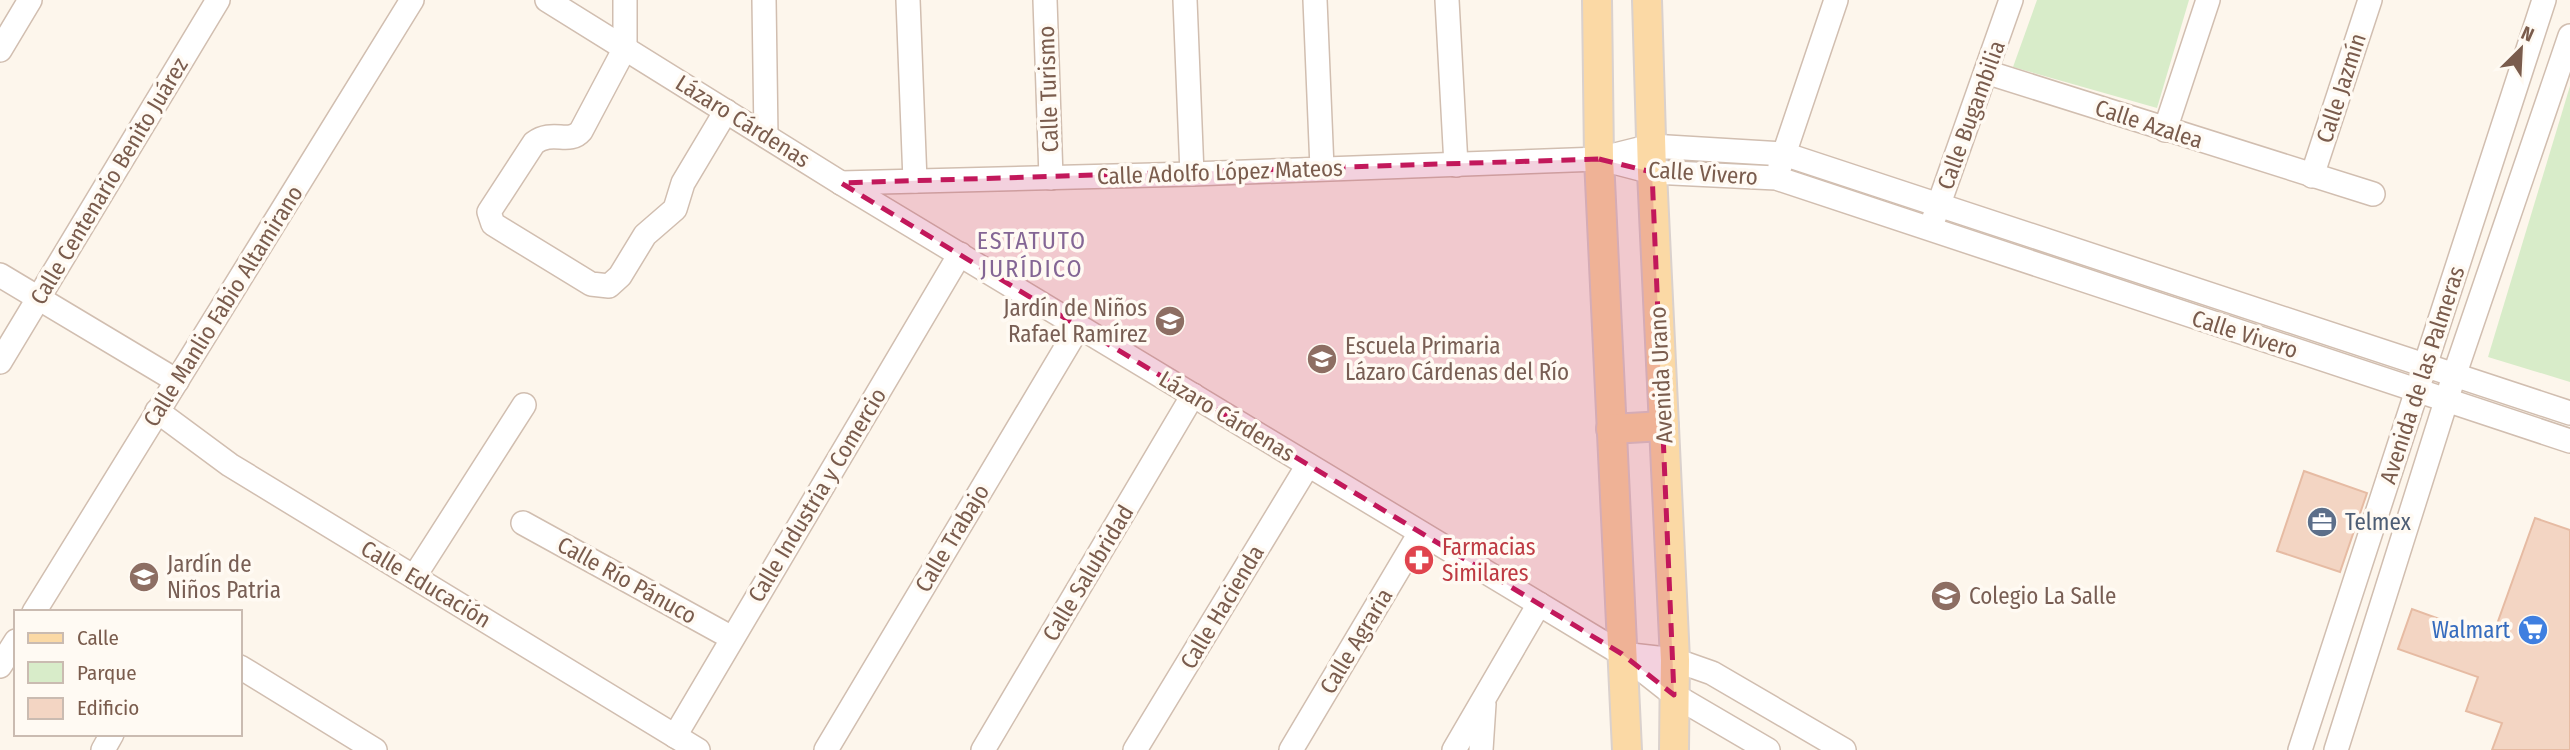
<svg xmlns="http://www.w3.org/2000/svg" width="2570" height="750" font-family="'Fira Sans Condensed',sans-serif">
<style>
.green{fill:#d8ecc9}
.building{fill:#f3d5c3;stroke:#e6bba3;stroke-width:2}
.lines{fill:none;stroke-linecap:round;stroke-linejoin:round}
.minor-casing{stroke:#d1beb0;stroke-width:26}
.major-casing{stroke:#dad1cd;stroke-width:32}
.minor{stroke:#fff;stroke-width:23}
.major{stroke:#fbd9a5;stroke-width:28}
.marked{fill:#c2185b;fill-opacity:0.2;stroke:#c2185b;stroke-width:5;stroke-dasharray:14 9;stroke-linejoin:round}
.labels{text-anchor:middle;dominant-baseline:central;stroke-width:7;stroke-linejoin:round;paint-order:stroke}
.street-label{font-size:23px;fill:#7a5c4d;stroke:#fffaf3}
.education-label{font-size:23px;fill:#785e54;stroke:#fffaf3;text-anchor:start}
.service-label{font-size:23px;fill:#4e5e75;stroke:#fffaf3;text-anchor:start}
.health-label{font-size:23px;fill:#be3a42;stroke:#fffaf3;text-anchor:start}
.shop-label{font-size:23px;fill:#366cbe;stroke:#fffaf3;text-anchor:end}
.neighbourhood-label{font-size:24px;letter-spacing:2px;fill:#846695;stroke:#fffaf3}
</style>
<rect width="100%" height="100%" fill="#fdf6ec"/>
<g class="green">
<polygon points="2037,0 2189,0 2157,108 2013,67"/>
<polygon points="2570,86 2570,382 2488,357"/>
</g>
<g class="building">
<polygon points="2304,471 2367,493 2340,572 2277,551"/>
<polygon points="2535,518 2570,530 2570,750 2492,750 2502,723 2466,711 2478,677 2398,649 2412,609 2492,638"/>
</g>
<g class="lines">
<g class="minor-casing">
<g id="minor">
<polyline points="547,0 841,183 1622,654 1674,695 1768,750"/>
<path d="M625 0V48L581 131C569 145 553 129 534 143L489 212 493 224 591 284 609 286 620 276 645 235 675 209 683 183 726 111"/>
<polyline points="764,0 766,136"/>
<polyline points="908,0 915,181"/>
<polyline points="1045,0 1051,178"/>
<polyline points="1185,0 1192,174"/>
<polyline points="1315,0 1322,168"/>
<polyline points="1447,0 1456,165"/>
<polyline points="0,50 30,0"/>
<polyline points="1986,72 2373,194"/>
<polyline points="2165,130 2208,0"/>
<polyline points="1602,159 1652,172 1776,178 2570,441"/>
<polyline points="1780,166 1836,0"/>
<polyline points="2312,176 2370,0"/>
<polyline points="841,183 1192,174 1599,159 1651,146 1784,154 2570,413"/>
<polyline points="1934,218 2011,0"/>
<polyline points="0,275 177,381"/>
<polyline points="0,362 218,0"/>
<polyline points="157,411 230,465 698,750"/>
<polyline points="523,523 732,638"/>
<polyline points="414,577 524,405"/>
<polyline points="34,612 412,0"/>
<polyline points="1622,654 1675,660 1712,673 1844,750"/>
<polyline points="0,666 16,641"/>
<polyline points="240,667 375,750"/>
<polyline points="675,736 960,254"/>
<polyline points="103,750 112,734"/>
<polyline points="826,750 1079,326"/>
<polyline points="983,750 1193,395"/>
<polyline points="1135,750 1308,465"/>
<polyline points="1291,750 1420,533"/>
<polyline points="1454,750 1539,604"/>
<polyline points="1481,750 1484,704"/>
<polyline points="2300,750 2544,0"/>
<polyline points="2336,750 2454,376 2570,36"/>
</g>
</g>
<g class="major-casing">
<g id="major">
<polyline points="1597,0 1599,159 1627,750"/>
<polyline points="1647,0 1652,172 1675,660 1674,750"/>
<polyline points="1611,429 1664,426"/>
</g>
</g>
<use href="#minor" class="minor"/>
<use href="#major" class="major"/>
</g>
<path class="marked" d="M1599 159 1652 172 1674 695 1622 654 841 183Z"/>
<defs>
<g id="school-disc" transform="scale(1.575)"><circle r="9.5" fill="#8d6e63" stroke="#fffaf3"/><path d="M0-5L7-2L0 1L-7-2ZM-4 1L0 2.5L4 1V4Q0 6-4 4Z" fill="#fff"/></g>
<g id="office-disc" transform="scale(1.575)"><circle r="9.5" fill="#5c6f8a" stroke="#fffaf3"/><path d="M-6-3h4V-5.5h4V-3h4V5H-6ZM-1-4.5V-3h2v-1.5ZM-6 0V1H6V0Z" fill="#fff"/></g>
<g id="pharmacy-disc" transform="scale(1.575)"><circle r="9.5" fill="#e0444e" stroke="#fffaf3"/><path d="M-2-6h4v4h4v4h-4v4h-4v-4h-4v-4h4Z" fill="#fff"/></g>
<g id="university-disc" transform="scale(1.575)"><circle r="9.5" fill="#8d6e63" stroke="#fffaf3"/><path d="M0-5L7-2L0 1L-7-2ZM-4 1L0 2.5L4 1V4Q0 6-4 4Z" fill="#fff"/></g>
<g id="supermarket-disc" transform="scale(1.575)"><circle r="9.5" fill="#3f7fe0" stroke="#fffaf3"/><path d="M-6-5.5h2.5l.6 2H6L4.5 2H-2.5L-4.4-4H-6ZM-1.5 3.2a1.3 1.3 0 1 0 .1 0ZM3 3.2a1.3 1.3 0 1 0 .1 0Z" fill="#fff"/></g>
</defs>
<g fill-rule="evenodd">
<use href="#school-disc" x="1170" y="321"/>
<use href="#school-disc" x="1322" y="359"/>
<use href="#office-disc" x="2322" y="522"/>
<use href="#pharmacy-disc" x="1419" y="560"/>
<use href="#school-disc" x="144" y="577"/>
<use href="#university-disc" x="1946" y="596"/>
<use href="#supermarket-disc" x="2533" y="630"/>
</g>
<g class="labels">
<g class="street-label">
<text transform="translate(2341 88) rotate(-72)">Calle Jazmín</text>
<text transform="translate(1048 89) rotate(-92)">Calle Turismo</text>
<text transform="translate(1971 115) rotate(-70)">Calle Bugambilia</text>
<text transform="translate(743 121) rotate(32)">Lázaro Cárdenas</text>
<text transform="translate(2149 124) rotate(18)">Calle Azalea</text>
<text transform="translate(1220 172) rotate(-2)">Calle Adolfo López Mateos</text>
<text transform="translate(1703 173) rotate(4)">Calle Vivero</text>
<text transform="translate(109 181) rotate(-59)">Calle Centenario Benito Juárez</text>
<text transform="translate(223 306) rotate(-58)">Calle Manlio Fabio Altamirano</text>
<text transform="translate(2245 334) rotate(18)">Calle Vivero</text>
<text transform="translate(1661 375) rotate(-93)">Avenida Urano</text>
<text transform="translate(2422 375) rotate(-72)">Avenida de las Palmeras</text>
<text transform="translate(1227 416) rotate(31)">Lázaro Cárdenas</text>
<text transform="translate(817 495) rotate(-59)">Calle Industria y Comercio</text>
<text transform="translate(952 538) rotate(-59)">Calle Trabajo</text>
<text transform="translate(1088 573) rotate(-59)">Calle Salubridad</text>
<text transform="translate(627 580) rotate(29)">Calle Río Pánuco</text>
<text transform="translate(426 584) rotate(31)">Calle Educación</text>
<text transform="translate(1222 607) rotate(-59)">Calle Hacienda</text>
<text transform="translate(1356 641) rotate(-59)">Calle Agraria</text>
</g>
<g class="education-label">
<text x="1147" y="308" text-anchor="end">Jardín de Niños<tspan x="1147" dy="26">Rafael Ramírez</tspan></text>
<text x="1345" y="346">Escuela Primaria<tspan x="1345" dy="26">Lázaro Cárdenas del Río</tspan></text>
<text x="167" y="564">Jardín de<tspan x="167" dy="26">Niños Patria</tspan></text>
<text x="1969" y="596">Colegio La Salle</text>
</g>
<g class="service-label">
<text x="2345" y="522">Telmex</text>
</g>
<g class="health-label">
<text x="1442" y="547">Farmacias<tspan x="1442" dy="26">Similares</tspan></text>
</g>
<g class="shop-label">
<text x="2510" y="630">Walmart</text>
</g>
<g class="neighbourhood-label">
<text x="1032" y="241">ESTATUTO<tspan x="1032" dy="28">JURÍDICO</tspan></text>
</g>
</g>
<rect x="14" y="610" width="228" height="126" fill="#fffaf3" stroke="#cabbb1" stroke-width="2"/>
<rect x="28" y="633" width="35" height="10" fill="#fbd9a5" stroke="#cabbb1" stroke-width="2"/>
<text x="77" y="645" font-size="21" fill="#7a5c4d">Calle</text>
<rect x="28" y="662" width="35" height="21" fill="#d8ecc9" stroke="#cabbb1" stroke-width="2"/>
<text x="77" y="680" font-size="21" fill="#7a5c4d">Parque</text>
<rect x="28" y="698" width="35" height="21" fill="#f3d5c3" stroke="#cabbb1" stroke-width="2"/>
<text x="77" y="715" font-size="21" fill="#7a5c4d">Edificio</text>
<g transform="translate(2521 49) rotate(24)" stroke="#fffaf3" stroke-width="5" paint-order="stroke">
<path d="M0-5L12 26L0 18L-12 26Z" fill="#7a5c4d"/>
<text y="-10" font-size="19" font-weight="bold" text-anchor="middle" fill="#7a5c4d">N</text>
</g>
</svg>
